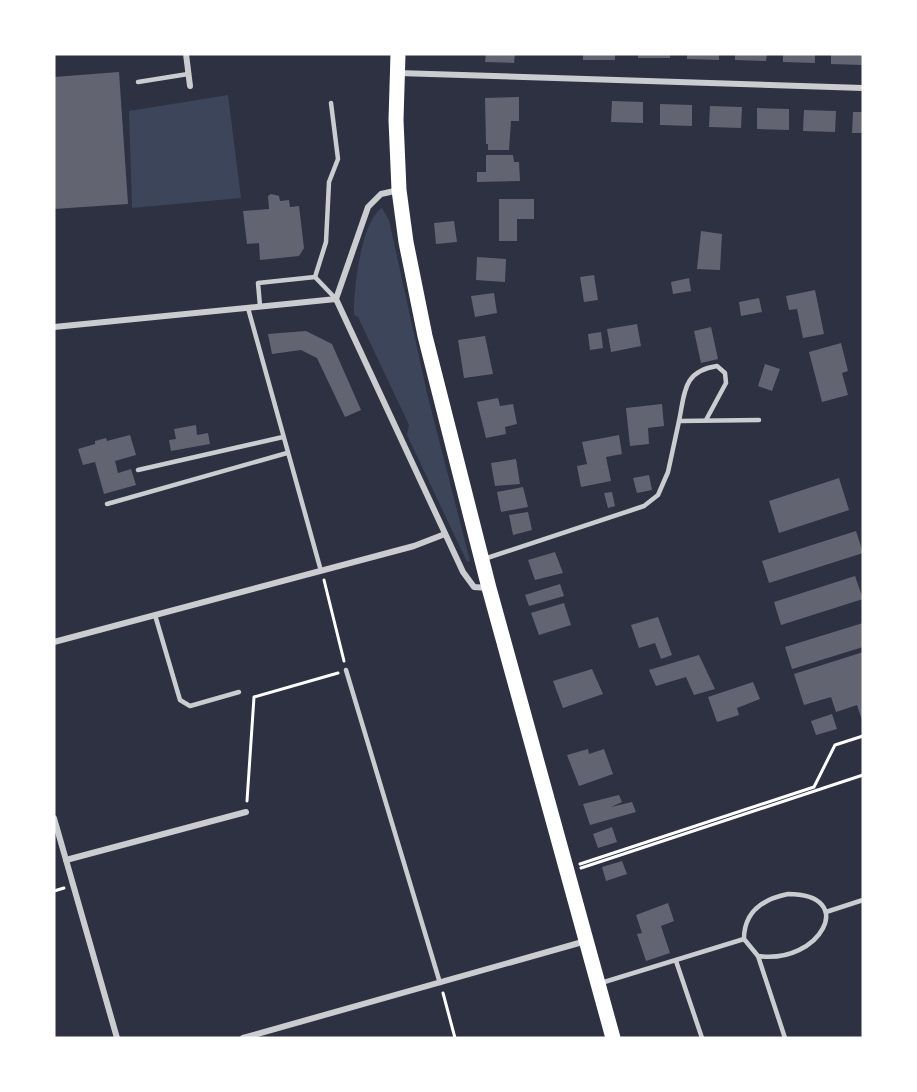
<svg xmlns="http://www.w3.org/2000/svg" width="917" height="1092" font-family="Ubuntu,sans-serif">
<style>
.green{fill:#3c4559}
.building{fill:#626471}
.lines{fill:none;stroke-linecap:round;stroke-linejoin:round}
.path{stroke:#fff;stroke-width:3}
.service{stroke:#caccd0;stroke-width:4.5}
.minor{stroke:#caccd0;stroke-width:6}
.trunk{stroke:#fff;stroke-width:15}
</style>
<rect width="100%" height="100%" fill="#2d3142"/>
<g class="green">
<polygon points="228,95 241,198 132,208 129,111"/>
<path d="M382 208 389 220 427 393 470 561 467 562 407 435 409 425 358 317 354 315C353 291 361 221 382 208Z"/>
</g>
<g class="building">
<polygon points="486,54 515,54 514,63 485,62"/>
<rect x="583" y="54" width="32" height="6"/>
<rect x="638" y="54" width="32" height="4"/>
<polygon points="687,54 719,54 719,60 687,59"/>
<polygon points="735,54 767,54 766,61 735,60"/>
<polygon points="783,54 815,54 815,63 783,62"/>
<polygon points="831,54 863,54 863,65 831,64"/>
<polygon points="119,72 128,204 54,209 54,77"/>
<polygon points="519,97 519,121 511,121 509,150 488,150 488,144 486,144 485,98"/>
<polygon points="612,101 643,102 643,123 611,122"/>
<polygon points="660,104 692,105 692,126 660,125"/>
<polygon points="710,106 742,107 741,128 709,127"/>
<polygon points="757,108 789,109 789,130 757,129"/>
<polygon points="804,110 836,111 835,132 803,131"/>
<polygon points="853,112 863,112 863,133 852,133"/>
<polygon points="486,155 513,155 514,162 519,162 520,181 477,182 477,172 486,172"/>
<polygon points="271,194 279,196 280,201 289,200 290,207 299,206 304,248 299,256 260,260 259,243 247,244 243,211 269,209 268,196"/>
<polygon points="499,199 534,199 534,219 517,219 517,241 499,241"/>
<polygon points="454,221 457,242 436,244 434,223"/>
<polygon points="701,231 722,234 720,270 697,269"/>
<polygon points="477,257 506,259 505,282 476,280"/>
<polygon points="594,275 598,300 584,302 580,277"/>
<polygon points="689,278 691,291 673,294 671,282"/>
<polygon points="815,290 824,334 803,338 797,309 789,310 786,296"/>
<polygon points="494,293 497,313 475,317 471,296"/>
<polygon points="759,298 762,312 741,316 739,302"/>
<polygon points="637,324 641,346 611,352 607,329"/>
<polygon points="711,327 718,359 701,363 694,331"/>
<polygon points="306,331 332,344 361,410 345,417 317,358 301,350 272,354 268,334"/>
<polygon points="601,332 603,348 590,350 588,334"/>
<polygon points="485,336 493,374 464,378 458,340"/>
<polygon points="841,343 848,371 842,373 848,395 822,402 809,352"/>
<polygon points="765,364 780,369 772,391 758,386"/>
<polygon points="498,398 500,406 513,404 517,424 505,427 506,434 486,438 477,402"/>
<polygon points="662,404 664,426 648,428 649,444 630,446 626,408"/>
<polygon points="196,425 197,435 208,433 210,444 171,451 169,440 176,439 174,429"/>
<polygon points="130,435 136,455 115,461 118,473 131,469 136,485 104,494 95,462 83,465 78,449 95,444 95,441 106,438 107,441"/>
<polygon points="619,435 622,454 606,457 611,481 581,487 577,466 587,464 582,442"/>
<polygon points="516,459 520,484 495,486 491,463"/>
<polygon points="649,475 652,490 637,493 633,478"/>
<polygon points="839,478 849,510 779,533 769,501"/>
<polygon points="523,487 528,507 501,512 497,492"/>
<polygon points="612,492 615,506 608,508 604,493"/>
<polygon points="528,512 532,530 513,535 509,515"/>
<polygon points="856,531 863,553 769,583 762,561"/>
<polygon points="555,552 563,573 535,580 528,560"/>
<polygon points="855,576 863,599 781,625 774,602"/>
<polygon points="560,584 564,596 529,606 525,595"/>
<polygon points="564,603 571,625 539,635 531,613"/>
<polygon points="658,617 672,655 661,659 655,643 639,648 631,625"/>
<polygon points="863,623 863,647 792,669 785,647"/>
<polygon points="863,652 863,723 857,705 836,712 831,697 804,705 794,674"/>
<polygon points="699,655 715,689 694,695 686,677 656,686 649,670"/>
<polygon points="592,669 603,694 563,708 553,681"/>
<polygon points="753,682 760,699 737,708 739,715 717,722 708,697"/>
<polygon points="832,714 837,729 816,735 811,721"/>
<polygon points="588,749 589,754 604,749 613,774 579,786 567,755"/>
<polygon points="619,795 622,802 611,807 632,802 636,812 590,825 583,804"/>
<polygon points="612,827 617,842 598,848 593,834"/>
<polygon points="622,861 627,874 606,881 602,867"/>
<polygon points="668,903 674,921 661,926 670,953 646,961 637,934 642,933 636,915"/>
</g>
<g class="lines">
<g class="path">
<polyline points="324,580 344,661"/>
<polyline points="247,801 254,697 338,673"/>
<polyline points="580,864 814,787 835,745 863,736"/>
<polyline points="581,868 863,775"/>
<polyline points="54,891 64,888"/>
<polyline points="443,993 455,1038"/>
</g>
<g class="service">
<polyline points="138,82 188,74"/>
<polyline points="315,277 336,299"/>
<polyline points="260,306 258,283 315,277 326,242 329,182 338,159 331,103"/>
<polyline points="248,308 321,571"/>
<path d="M679 421C685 392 683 371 717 366L725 373 726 383 706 420"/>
<polyline points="138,470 283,437"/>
<polyline points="107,504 287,453"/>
<polyline points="484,559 644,506 658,495 668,472 679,421 759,420"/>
<polyline points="155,615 180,700 190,706 239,692"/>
<polyline points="346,670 440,983"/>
<path d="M788 894C859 894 820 965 758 956L744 939C744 911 763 899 788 894Z"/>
<polyline points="826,912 863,900"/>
<polyline points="758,956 785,1038"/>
<polyline points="676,961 702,1038"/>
<polyline points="601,983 744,939"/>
</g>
<g class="minor">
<polyline points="186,54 190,86"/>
<polyline points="398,73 863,88"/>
<polyline points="399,190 381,194 368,207 336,299 463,572 474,587 488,588"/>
<polyline points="54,327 336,299"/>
<polyline points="54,642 414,546 445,534"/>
<polyline points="54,818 117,1038"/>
<polyline points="66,860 246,812"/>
<polyline points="243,1038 586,941"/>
</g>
<polyline class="trunk" points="398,54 396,120 399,190 406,242 425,336 489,588 613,1038"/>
</g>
<rect width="917" height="1092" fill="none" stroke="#ffffff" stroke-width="111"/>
</svg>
